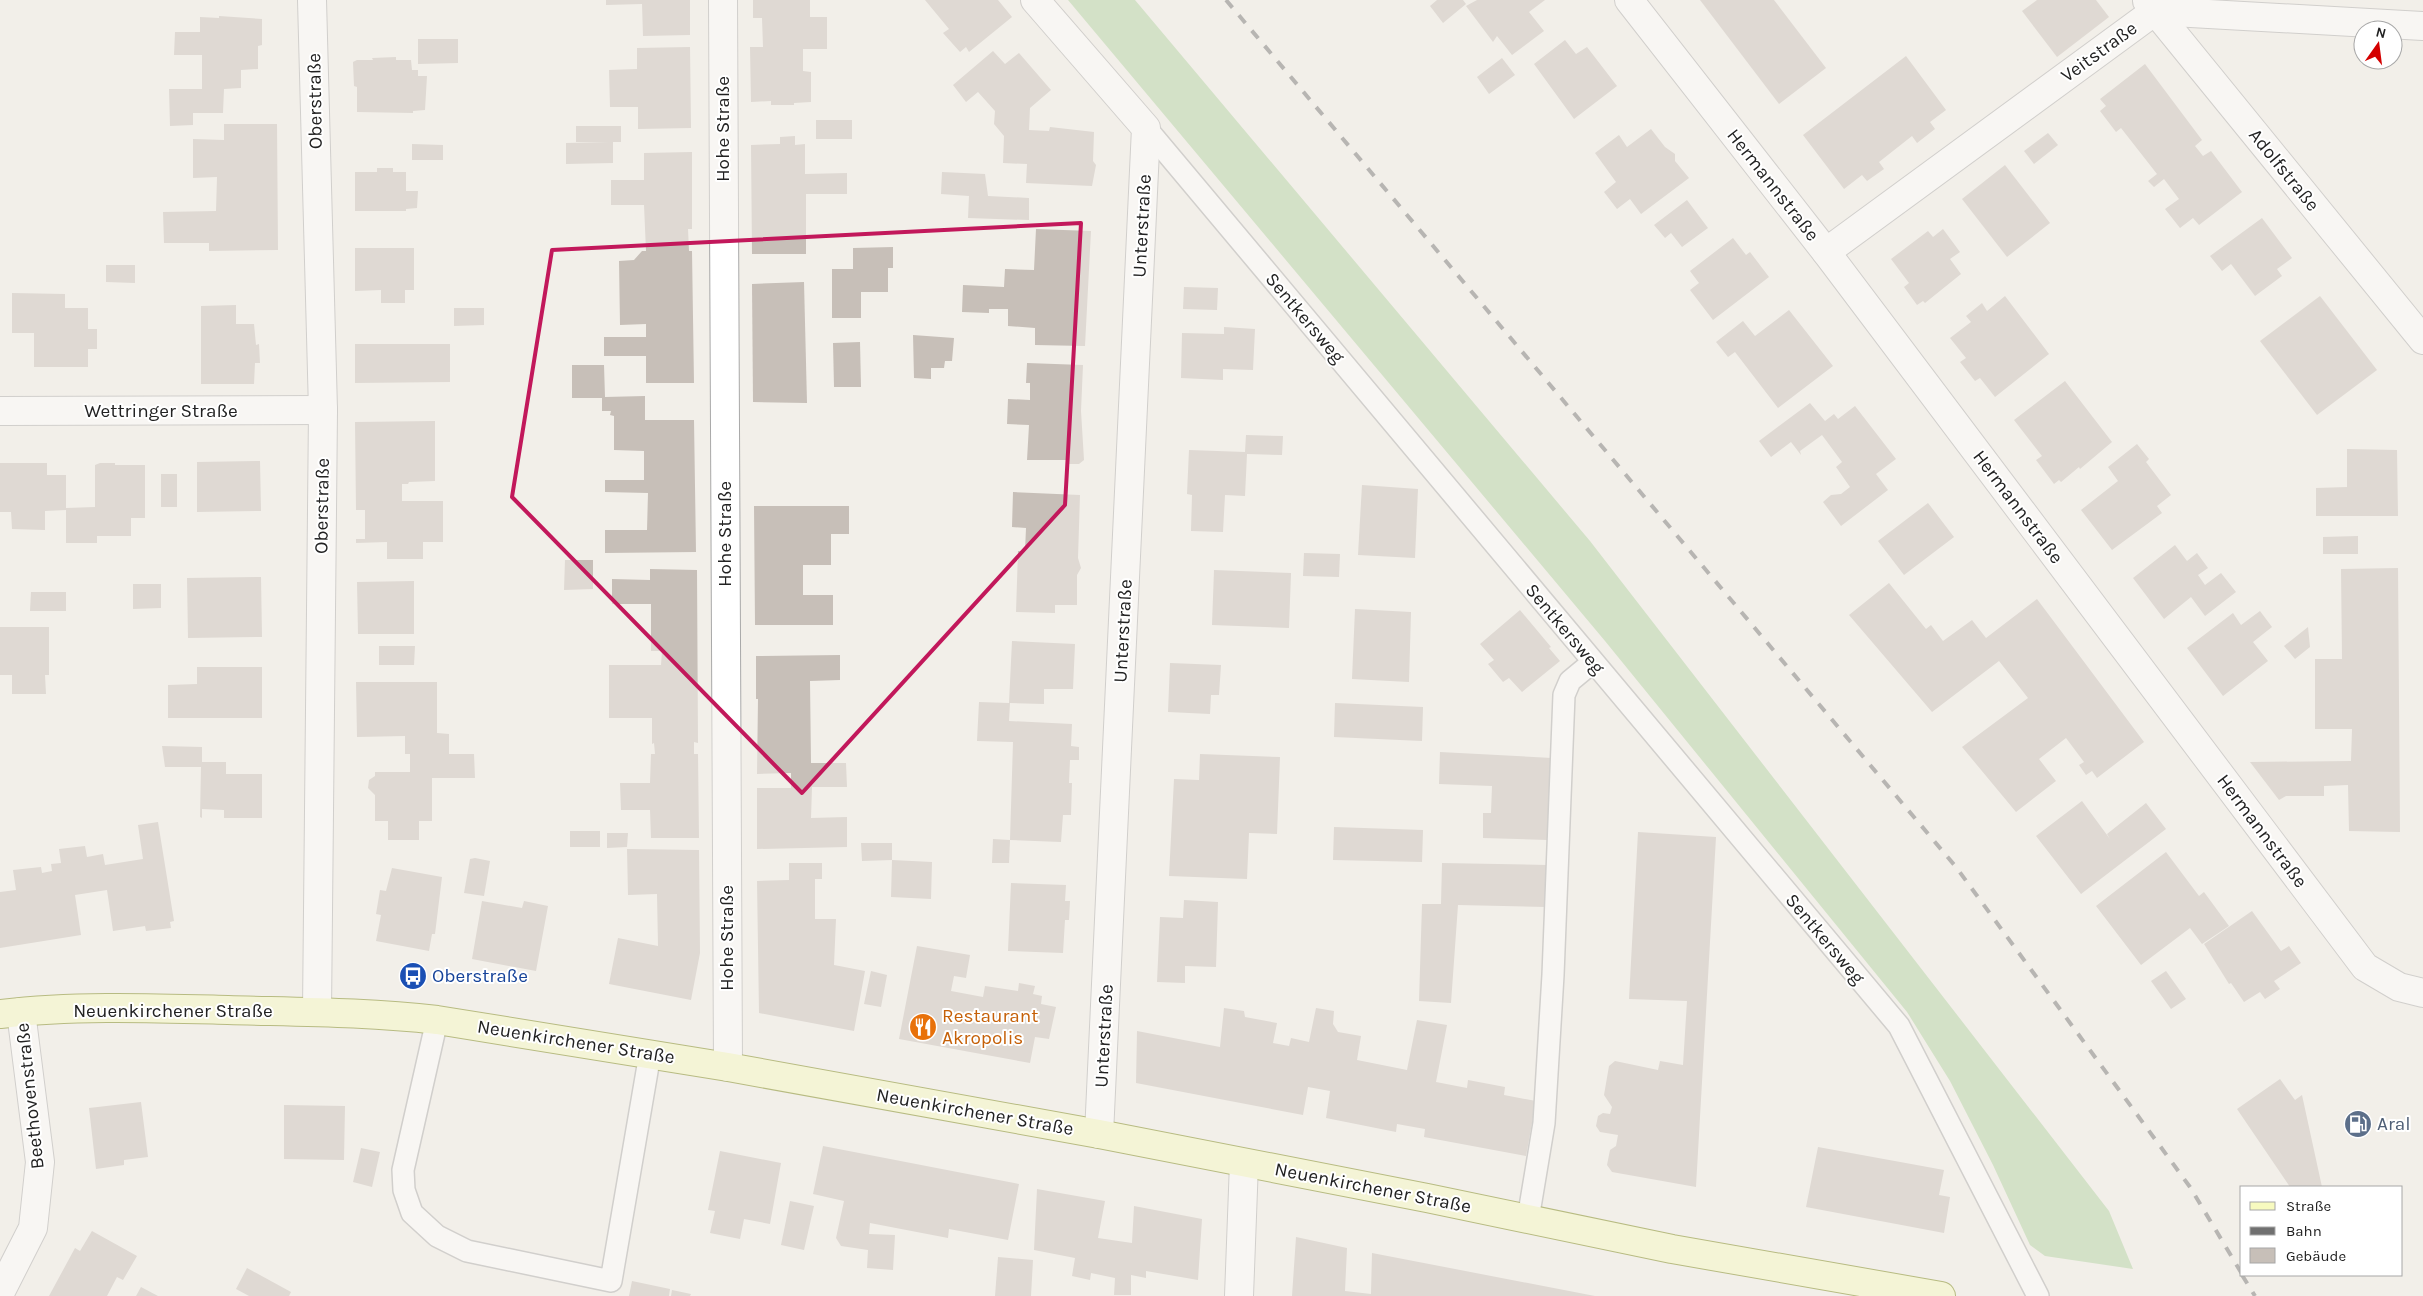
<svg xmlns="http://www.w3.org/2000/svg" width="2423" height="1296" font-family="Karla,sans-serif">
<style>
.forest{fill:#add19e}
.building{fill:#c7bfb8}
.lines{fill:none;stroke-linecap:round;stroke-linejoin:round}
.lane-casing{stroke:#a9a9a9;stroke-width:24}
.street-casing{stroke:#a9a9a9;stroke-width:30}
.secondary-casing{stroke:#707d05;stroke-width:30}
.lane{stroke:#fff;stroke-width:21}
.street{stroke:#fff;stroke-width:28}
.secondary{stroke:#f7fabf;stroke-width:28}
.rail{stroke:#707070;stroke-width:4;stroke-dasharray:10 10;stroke-linecap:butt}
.marked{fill:none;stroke:#c2185b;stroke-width:4;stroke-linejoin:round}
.labels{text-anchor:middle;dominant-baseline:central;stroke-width:4;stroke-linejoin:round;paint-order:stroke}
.street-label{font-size:19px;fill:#222;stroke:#fff}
.transit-label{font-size:19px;fill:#164399;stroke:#fff;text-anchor:start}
.food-label{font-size:19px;fill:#c56008;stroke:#fff;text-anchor:start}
.service-label{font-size:19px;fill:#4e5e75;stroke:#fff;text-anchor:start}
</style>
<rect width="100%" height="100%" fill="#f2efe9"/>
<polygon class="forest" points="1068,0 1135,0 1590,541 2109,1211 2133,1269 2045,1256 2030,1245 1993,1165 1950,1081 1907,1012 1605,641"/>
<g class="building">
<polygon points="606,0 690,0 690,35 643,36 642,4 606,5"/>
<polygon points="753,0 810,0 810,17 827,17 827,49 803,49 803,71 811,72 811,102 794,103 794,105 771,105 771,101 751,102 750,47 763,47 762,18 753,18"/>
<polygon points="925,0 998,0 1012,17 969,52 966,47 960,52 943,33 949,29"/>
<polygon points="1437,0 1463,0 1466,4 1443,23 1430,6"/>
<polygon points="1477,0 1545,0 1529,12 1544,31 1512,55 1497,36 1493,42 1466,6"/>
<polygon points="1700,0 1774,0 1826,68 1779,104"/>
<polygon points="2037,0 2096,0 2109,17 2057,57 2022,11"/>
<polygon points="219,16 262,19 262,45 258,46 258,69 241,70 241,88 224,89 223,113 193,113 193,125 170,126 169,89 202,89 202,55 174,55 175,32 200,32 200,17 219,18"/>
<polygon points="418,39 458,39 458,63 418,64"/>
<polygon points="1565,40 1576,54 1587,47 1617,86 1574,119 1534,64"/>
<polygon points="690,47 691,128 638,129 638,107 610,107 609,70 637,69 637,48"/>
<polygon points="993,51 1005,64 1019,53 1051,90 1030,108 1029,130 1049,131 1050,127 1094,132 1093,161 1096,165 1092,186 1026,183 1027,164 1003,163 1004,136 994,124 995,111 978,92 966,102 953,85"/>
<polygon points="1906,56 1946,110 1930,122 1935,129 1917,143 1912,136 1879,162 1884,169 1867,181 1862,175 1844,189 1803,135"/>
<polygon points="396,57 396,60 411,60 412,70 418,70 418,76 427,76 425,110 413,111 413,113 357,112 357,87 354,86 353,62 357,60 373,60 372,58"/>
<polygon points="1502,58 1515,75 1489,94 1477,77"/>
<polygon points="2145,64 2202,140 2195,146 2203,156 2211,151 2242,192 2199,225 2193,218 2180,228 2165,209 2179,199 2164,179 2154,187 2148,181 2157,174 2121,128 2116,132 2100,111 2106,106 2100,99"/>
<rect x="816" y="120" width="36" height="19"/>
<polygon points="224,124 277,124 278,250 209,251 209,243 164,243 163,212 216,211 217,177 193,178 193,139 224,140"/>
<polygon points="576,126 621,126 621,142 613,142 613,163 566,164 566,143 609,142 576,142"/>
<polygon points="1651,129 1665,147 1675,154 1675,161 1689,178 1641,214 1630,199 1617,209 1604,192 1616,182 1595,153 1619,135 1627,147"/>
<polygon points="2048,133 2058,145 2034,164 2024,151"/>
<polygon points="795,136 795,145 805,144 805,174 847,173 847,194 806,194 806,254 752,254 751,145 780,144 780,137"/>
<polygon points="412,144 443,145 443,160 412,160"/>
<polygon points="692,152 692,229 688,229 689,251 692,251 694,383 646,383 646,356 604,356 604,337 646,337 646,324 620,325 619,261 634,260 642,251 646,251 644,205 611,205 611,180 644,180 644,153"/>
<polygon points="2005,165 2050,223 2007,257 1962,199"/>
<polygon points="377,168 393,168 393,172 406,172 406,191 418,191 417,208 406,209 406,211 355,211 355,172 377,172"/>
<polygon points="942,172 985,174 988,196 1029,198 1029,220 968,218 969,196 941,194"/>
<polygon points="1687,200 1708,228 1682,247 1671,233 1665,238 1654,225"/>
<polygon points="2262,218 2292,258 2277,269 2282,276 2255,296 2231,264 2222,271 2210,256"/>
<polygon points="1036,229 1091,231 1085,346 1035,345 1035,328 1008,326 1008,309 989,309 989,313 962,312 963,285 1004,287 1005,269 1034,270"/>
<polygon points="1943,229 1960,252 1950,259 1961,274 1925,303 1923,301 1917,305 1904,287 1909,283 1891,259 1928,231 1933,237"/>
<polygon points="1733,238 1746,255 1750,252 1769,277 1713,320 1690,290 1699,283 1690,271"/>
<polygon points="893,247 893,268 888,268 888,292 861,292 861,318 832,318 832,269 853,269 853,248"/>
<polygon points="355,248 414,248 414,290 405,290 405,303 381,303 381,290 355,291"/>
<polygon points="106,265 135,265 135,283 106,282"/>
<polygon points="804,282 807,403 753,402 752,284"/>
<polygon points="1184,287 1218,288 1217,310 1183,309"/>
<polygon points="12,293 65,294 65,308 88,308 88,329 97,329 97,349 88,349 88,367 34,367 34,333 12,333"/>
<polygon points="2005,296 2049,354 1995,397 1980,378 1975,381 1960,362 1966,358 1950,338 1971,322 1966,316 1982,303 1987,311"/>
<polygon points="2320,296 2377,370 2317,415 2260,341"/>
<polygon points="236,305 236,324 254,324 256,345 259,344 260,363 255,363 254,384 201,384 201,306"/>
<polygon points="454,308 484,308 484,325 454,326"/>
<polygon points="1789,310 1833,366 1778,408 1735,352 1728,357 1716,342 1743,321 1755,336"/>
<polygon points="1224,327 1255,329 1253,370 1223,369 1223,380 1181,378 1182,333 1224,334"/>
<polygon points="913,335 954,338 952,361 945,361 944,368 931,368 931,379 914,378"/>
<polygon points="860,342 861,387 834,387 833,343"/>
<polygon points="355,344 450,344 450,382 355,383"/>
<polygon points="1027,363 1083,365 1081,411 1084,460 1079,464 1069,464 1066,460 1027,460 1029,425 1007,424 1008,399 1030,400 1030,383 1026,383"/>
<polygon points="572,365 604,365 605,397 645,396 645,420 694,420 696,552 605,553 605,530 647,530 648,493 605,492 605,480 644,480 644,451 614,450 614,416 610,415 611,411 602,411 602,398 572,398"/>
<polygon points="2065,381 2112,442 2080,469 2079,467 2061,482 2059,480 2054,484 2036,460 2042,456 2014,420"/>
<polygon points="1810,403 1825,421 1834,414 1838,419 1855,406 1896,459 1876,474 1888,490 1841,526 1823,502 1831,495 1841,494 1850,487 1836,467 1842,462 1822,435 1800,451 1801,455 1791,442 1771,457 1759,441"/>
<polygon points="435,421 435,481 409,482 408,484 402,484 402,501 443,501 443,542 423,542 423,559 387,559 387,542 356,543 356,539 365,539 365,510 356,510 355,422"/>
<polygon points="1246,435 1283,436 1282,455 1247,454 1245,496 1225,495 1223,532 1191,531 1192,495 1187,494 1189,450 1245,452"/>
<polygon points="2137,444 2149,459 2146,462 2171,495 2157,506 2162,513 2112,550 2081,510 2118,481 2108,467"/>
<polygon points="2347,449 2397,450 2398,516 2316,516 2316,488 2347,487"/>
<polygon points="260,461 261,511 197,512 197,462"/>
<polygon points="0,463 47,463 47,475 66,475 66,508 95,507 95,465 100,463 115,463 115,465 145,465 145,518 131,518 131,536 97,536 97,543 66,543 66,510 45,511 45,530 12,529 11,512 0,512"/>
<rect x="161" y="474" width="16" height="33"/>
<polygon points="1362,485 1418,489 1415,558 1358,555"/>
<polygon points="1013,492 1080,495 1078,558 1081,568 1077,575 1077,605 1055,605 1055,613 1016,612 1018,551 1025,551 1026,528 1012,527"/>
<polygon points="1928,503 1954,537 1904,575 1878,541"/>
<polygon points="754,506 849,506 849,534 831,534 831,565 803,565 803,595 833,595 833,625 755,625"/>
<polygon points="2358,536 2358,554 2323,554 2323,537"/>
<polygon points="2175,545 2187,561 2197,553 2208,568 2198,575 2205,585 2221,573 2236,592 2205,616 2191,597 2164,619 2133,578"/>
<polygon points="1304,553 1340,554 1339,577 1303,576"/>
<polygon points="565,560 593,560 593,589 564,590"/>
<polygon points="2398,568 2400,832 2349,831 2348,785 2324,786 2324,796 2286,796 2279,800 2250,762 2351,761 2352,729 2315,729 2315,659 2342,659 2341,569"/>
<polygon points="650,569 697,570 698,743 694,742 694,754 698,754 699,838 651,838 650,810 621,810 620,783 650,783 651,754 655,754 654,743 652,744 652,718 609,718 609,665 661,665 662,651 651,651 651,604 612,604 612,579 650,580"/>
<polygon points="1214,570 1291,573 1289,628 1212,625"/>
<polygon points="261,577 262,637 188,638 187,578"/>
<polygon points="414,581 414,634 358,634 357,582"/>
<polygon points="1889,583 1926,629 1931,625 1943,641 1972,620 1986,638 2037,599 2144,742 2097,778 2092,771 2086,775 2079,765 2084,762 2066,738 2039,759 2056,781 2016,812 1962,747 2028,698 1999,661 1932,712 1849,615"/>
<polygon points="133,584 161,584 161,608 133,609"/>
<polygon points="31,592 66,592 66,611 30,611"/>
<polygon points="1355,609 1411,612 1409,682 1352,679"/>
<polygon points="1520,610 1551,647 1549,648 1560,661 1522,692 1509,678 1503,682 1488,664 1494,660 1480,644"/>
<polygon points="2260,611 2272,627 2253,642 2268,661 2223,696 2187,648 2233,613 2241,625"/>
<polygon points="0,627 49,627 49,675 45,675 46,694 12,694 12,675 0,675"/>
<polygon points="2308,627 2310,647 2295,659 2284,646"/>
<polygon points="1012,641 1075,644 1073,689 1044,689 1044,704 1010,703 1009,721 1072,724 1071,746 1079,747 1079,760 1070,760 1069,783 1072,783 1071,815 1063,815 1061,842 1010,840 1013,742 977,741 979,702 1009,703"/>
<polygon points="379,646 415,646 414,665 379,665"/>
<polygon points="840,655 840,680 810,681 811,763 846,763 847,787 812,787 811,818 847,817 847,847 757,849 757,788 791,788 791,773 757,774 758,699 756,699 756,656"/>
<polygon points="1170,663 1221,665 1219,695 1211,695 1210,714 1168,712"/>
<polygon points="197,667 262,667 262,718 168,718 168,685 197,684"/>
<polygon points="356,682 437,682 437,733 449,734 449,754 474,754 475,778 432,778 432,821 419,821 419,840 388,840 388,821 375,821 375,795 368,788 369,780 375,776 375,772 410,772 410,754 405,754 405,736 357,737"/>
<polygon points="1335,703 1423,707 1422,741 1334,737"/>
<polygon points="162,746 202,747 202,762 226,762 226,774 262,774 262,818 224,818 224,810 202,809 202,818 200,817 201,767 165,767"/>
<polygon points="1440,752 1552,758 1548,840 1483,838 1483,813 1491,813 1492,786 1439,784"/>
<polygon points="1200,754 1280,757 1277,834 1249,833 1247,879 1169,876 1174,779 1199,780"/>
<polygon points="2082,801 2110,839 2107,834 2146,803 2166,829 2081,894 2036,836"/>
<polygon points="158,822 174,921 170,922 171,928 146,931 145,926 113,931 107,890 75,895 81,935 0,948 0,892 16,890 13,870 41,867 42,873 52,871 51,864 61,863 59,849 85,846 87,857 103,854 105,865 143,859 138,825"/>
<polygon points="1334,827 1423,830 1422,862 1333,860"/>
<rect x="570" y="831" width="30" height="16"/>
<polygon points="1638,832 1716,837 1696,1187 1612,1172 1607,1165 1610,1150 1616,1146 1618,1135 1600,1132 1596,1126 1598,1116 1603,1113 1610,1114 1612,1107 1604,1095 1609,1066 1615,1061 1658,1070 1660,1061 1683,1065 1687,1001 1629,999"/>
<polygon points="607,833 628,833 627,847 607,848"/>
<polygon points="993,839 1010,840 1009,863 992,863"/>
<polygon points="861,843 892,843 892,860 932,862 931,899 891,897 892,860 862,861"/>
<polygon points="627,849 699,850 700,953 691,1000 609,984 618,938 658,946 657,894 628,895"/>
<polygon points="2166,852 2199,896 2204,892 2229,926 2202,944 2190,928 2141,965 2096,906"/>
<polygon points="475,858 490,861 484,896 464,893 470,859"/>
<polygon points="789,863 822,863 822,879 815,879 815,919 836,919 834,965 865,971 854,1031 759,1013 757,881 789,880"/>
<polygon points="1442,863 1547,865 1546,907 1458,905 1451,1003 1419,1001 1422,904 1441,904"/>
<polygon points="392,868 442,877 435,934 432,934 429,951 376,941 381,915 376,914 380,890 386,891"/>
<polygon points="1011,883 1066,885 1065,901 1070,901 1069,920 1065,920 1063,953 1008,951"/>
<polygon points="1184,900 1218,902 1216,967 1185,966 1185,983 1157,982 1160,917 1183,918"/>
<polygon points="482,901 522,908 524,901 548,906 536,971 472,959"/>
<polygon points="2252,911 2281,951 2289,946 2301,963 2274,981 2280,989 2265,999 2260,992 2244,1002 2231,983 2229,984 2204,944"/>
<polygon points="917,946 970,955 966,978 954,976 951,991 983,997 985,986 1018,991 1019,983 1035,986 1033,994 1042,996 1041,1004 1056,1007 1049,1039 1035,1037 1030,1063 899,1039"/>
<polygon points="871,971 887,975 881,1007 864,1004"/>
<polygon points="2166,971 2186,999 2171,1009 2151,981"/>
<polygon points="1224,1008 1244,1011 1245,1017 1277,1023 1273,1043 1289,1046 1291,1038 1309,1042 1316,1008 1334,1011 1333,1024 1338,1032 1361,1036 1357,1060 1407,1070 1417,1020 1447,1025 1436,1082 1467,1088 1468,1080 1505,1087 1504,1095 1536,1101 1526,1156 1424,1137 1425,1129 1397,1124 1396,1132 1326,1118 1330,1091 1308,1087 1303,1115 1136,1083 1137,1031 1220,1047"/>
<polygon points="2280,1079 2295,1100 2302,1095 2322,1187 2290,1187 2237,1109"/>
<polygon points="141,1102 148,1157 124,1160 124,1165 96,1169 89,1108"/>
<polygon points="284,1105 345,1106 344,1160 284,1159"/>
<polygon points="823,1146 1019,1184 1008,1240 949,1229 948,1238 870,1223 869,1234 895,1235 893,1270 867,1268 868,1250 841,1246 836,1238 844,1201 813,1194"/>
<polygon points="1818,1147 1944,1170 1939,1195 1950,1197 1944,1233 1806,1207"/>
<polygon points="361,1148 380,1152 372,1187 353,1182"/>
<polygon points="720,1151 781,1163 770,1224 744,1219 740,1239 710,1233 715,1211 708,1210"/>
<polygon points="1037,1189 1105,1201 1098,1238 1132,1243 1134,1206 1202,1219 1198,1280 1146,1271 1146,1278 1131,1275 1131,1295 1114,1295 1115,1278 1091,1273 1090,1280 1072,1276 1075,1258 1034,1250"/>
<polygon points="790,1201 814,1206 804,1250 781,1245"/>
<polygon points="92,1231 137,1256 123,1280 117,1277 107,1296 49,1296 75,1248 80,1251"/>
<polygon points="1296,1237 1347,1248 1345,1291 1371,1294 1372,1253 1595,1296 1292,1296"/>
<polygon points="998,1257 1033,1260 1031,1296 995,1296"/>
<polygon points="247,1268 291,1292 289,1296 249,1296 236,1289"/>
<polygon points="632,1281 670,1289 669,1296 629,1296"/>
<polygon points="141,1287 158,1296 136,1296"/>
<polygon points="672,1290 691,1294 690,1296 671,1296"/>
</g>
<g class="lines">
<g class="lane-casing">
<g id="lane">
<polyline points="1146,128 1899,1026 2038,1296"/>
<polyline points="437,1020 403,1170 404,1190 412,1213 437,1236 467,1251 611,1281 650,1054"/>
<polyline points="1528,1219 1544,1123 1553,975 1564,695 1570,681 1593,662"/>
</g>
</g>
<g class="street-casing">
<g id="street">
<polyline points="312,0 323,410 317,1012"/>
<polyline points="723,0 728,1067"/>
<polyline points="1035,0 1146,128 1099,1134"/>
<polyline points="1629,0 1826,252 2365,967 2399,987 2423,993"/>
<polyline points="2147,1 2423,340"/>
<polyline points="1826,252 2155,11 2423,26"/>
<polyline points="0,411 323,410"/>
<polyline points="0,1293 33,1228 40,1162 21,1012"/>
<polyline points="1239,1296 1244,1163"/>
</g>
</g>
<g class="secondary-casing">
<path id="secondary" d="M0 1014C74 1005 154 1008 228 1010 298 1012 368 1012 437 1020L728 1067 1099 1134 1427 1198 1672 1249 1941 1296"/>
</g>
<use href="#lane" class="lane"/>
<use href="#street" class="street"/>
<use href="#secondary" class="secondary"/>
<g class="rail">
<polyline points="1226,0 1956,867 2190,1187 2242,1274"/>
<polyline points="2242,1275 2255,1296"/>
</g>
</g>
<path d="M0 0H2423V1296H0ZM1081 223 1065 505 802 793 512 497 552 250Z" fill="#f2efe9" fill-opacity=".55" fill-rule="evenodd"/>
<path class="marked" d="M1081 223 1065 505 802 793 512 497 552 250Z"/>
<defs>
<g id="bus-disc" transform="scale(1.4375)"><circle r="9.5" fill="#1a4fb4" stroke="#fff"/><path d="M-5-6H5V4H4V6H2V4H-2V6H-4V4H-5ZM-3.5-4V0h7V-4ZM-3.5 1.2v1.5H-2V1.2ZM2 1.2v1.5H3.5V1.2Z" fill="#fff"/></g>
<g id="restaurant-disc" transform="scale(1.4375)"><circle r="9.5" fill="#e8710a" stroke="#fff"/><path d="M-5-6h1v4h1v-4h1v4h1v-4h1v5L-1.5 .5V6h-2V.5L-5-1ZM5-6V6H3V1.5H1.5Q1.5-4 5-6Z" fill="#fff"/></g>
<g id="fuel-disc" transform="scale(1.4375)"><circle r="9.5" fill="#5c6f8a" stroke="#fff"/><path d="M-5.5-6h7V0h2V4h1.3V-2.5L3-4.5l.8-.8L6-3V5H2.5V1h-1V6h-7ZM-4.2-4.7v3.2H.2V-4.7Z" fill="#fff"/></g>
</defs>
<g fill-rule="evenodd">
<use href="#bus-disc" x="413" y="976"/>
<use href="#restaurant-disc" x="923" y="1027"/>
<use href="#fuel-disc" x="2358" y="1124"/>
</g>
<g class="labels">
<g class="street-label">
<text transform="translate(2099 52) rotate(-36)">Veitstraße</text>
<text transform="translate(315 101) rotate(-91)">Oberstraße</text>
<text transform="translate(723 129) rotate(-90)">Hohe Straße</text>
<text transform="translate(2284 170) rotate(51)">Adolfstraße</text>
<text transform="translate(1773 185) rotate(52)">Hermannstraße</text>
<text transform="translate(1142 226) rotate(-87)">Unterstraße</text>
<text transform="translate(1305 318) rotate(50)">Sentkersweg</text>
<text x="161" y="411">Wettringer Straße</text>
<text transform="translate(322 506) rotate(-89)">Oberstraße</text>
<text transform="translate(2018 507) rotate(53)">Hermannstraße</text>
<text transform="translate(725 534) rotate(-90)">Hohe Straße</text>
<text transform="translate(1565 629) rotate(50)">Sentkersweg</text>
<text transform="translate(1123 631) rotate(-87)">Unterstraße</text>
<text transform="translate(2262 831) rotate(53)">Hermannstraße</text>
<text transform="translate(727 938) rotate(-90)">Hohe Straße</text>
<text transform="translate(1825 939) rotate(50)">Sentkersweg</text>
<text x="173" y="1011">Neuenkirchener Straße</text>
<text transform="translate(1104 1036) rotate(-87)">Unterstraße</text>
<text transform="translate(576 1042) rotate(9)">Neuenkirchener Straße</text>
<text transform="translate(30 1096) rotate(-96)">Beethovenstraße</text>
<text transform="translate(975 1112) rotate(10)">Neuenkirchener Straße</text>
<text transform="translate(1373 1188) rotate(11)">Neuenkirchener Straße</text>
</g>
<g class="transit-label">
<text x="432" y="976">Oberstraße</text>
</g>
<g class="food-label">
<text x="942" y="1016">Restaurant<tspan x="942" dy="22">Akropolis</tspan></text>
</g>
<g class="service-label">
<text x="2377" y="1124">Aral</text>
</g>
</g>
<rect x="2240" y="1186" width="162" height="90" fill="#ffffff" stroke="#a7a7a7"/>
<rect x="2250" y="1202" width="25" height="8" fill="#f7fabf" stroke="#a7a7a7"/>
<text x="2286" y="1211" font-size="15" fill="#222222">Straße</text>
<rect x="2250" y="1227" width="25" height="8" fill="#707070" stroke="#a7a7a7"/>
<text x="2286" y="1236" font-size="15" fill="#222222">Bahn</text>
<rect x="2250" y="1248" width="25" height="15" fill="#c7bfb8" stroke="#a7a7a7"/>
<text x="2286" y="1261" font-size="15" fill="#222222">Gebäude</text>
<g transform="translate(2378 45) rotate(14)"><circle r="24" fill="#ffffff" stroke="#a7a7a7"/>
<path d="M0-4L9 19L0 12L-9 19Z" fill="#d40000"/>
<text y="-8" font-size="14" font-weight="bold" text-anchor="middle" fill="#222222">N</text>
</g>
</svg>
